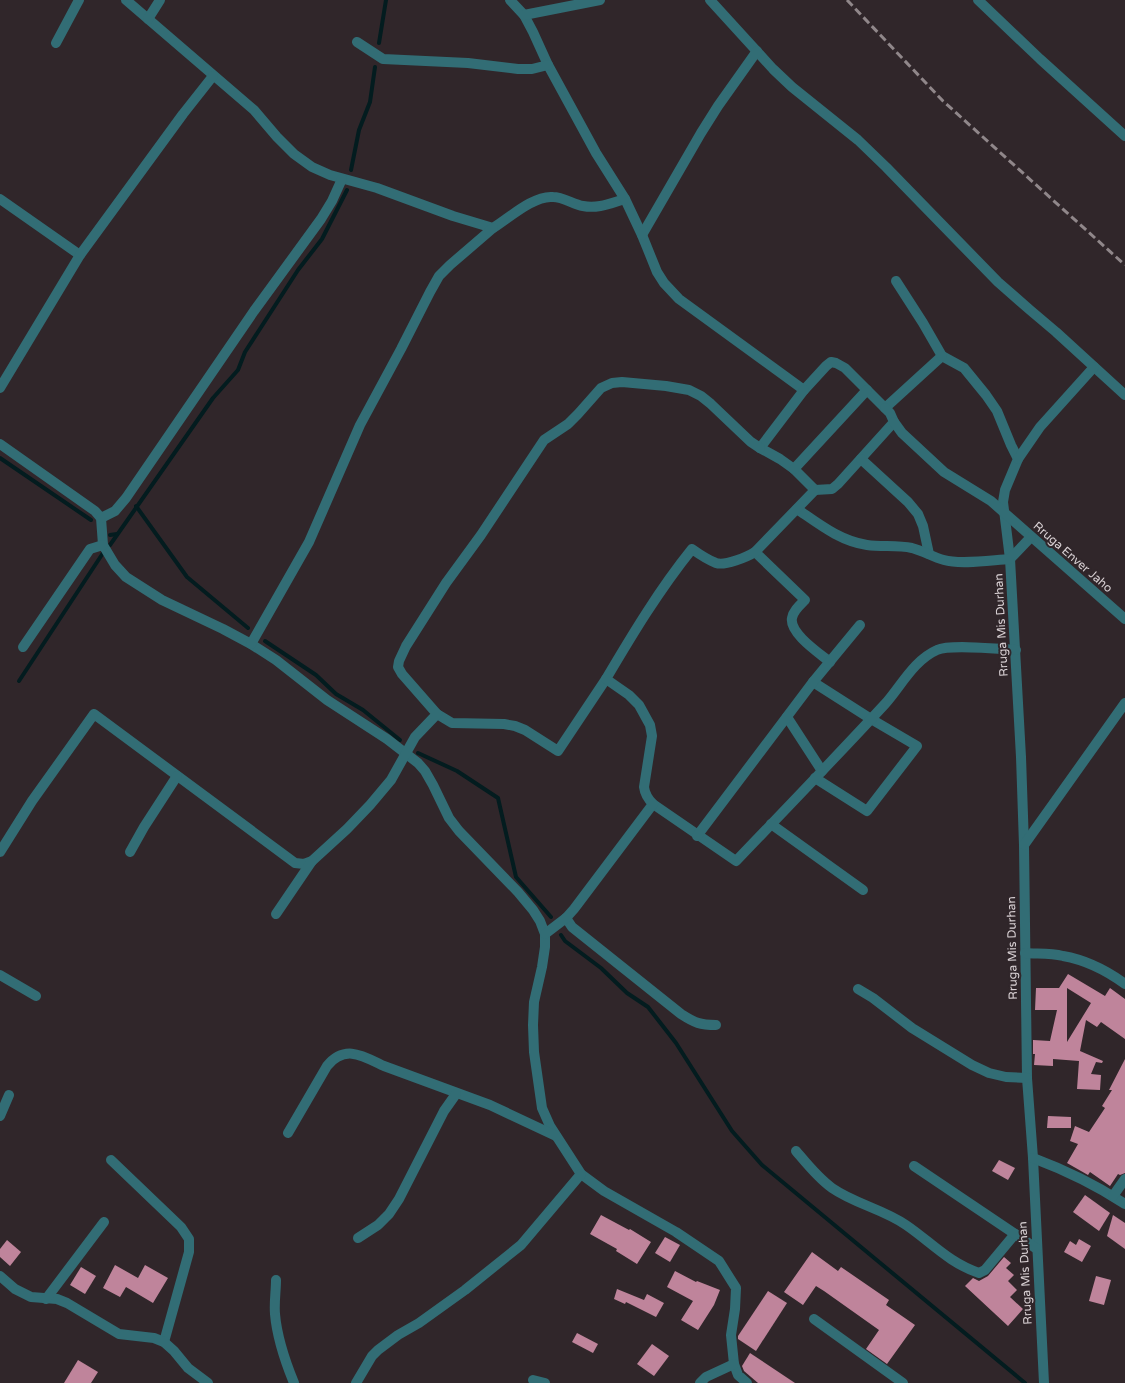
<svg xmlns="http://www.w3.org/2000/svg" width="1125" height="1383" font-family="'Varela Round',sans-serif">
<style>
.lines{fill:none;stroke-linecap:round;stroke-linejoin:round}
.stream{stroke:#031c1f;stroke-width:4}
.building{fill:#bf849b;fill-rule:evenodd}
.minor{stroke:#326d75;stroke-width:10}
.rail{stroke:#90878a;stroke-width:3;stroke-dasharray:8 4;stroke-linecap:butt}
.labels{text-anchor:middle;dominant-baseline:central;stroke-width:4;stroke-linejoin:round;paint-order:stroke}
.street-label{font-size:12px;fill:#d9d1d4;stroke:#30262a}
</style>
<rect width="100%" height="100%" fill="#30262a"/>
<g class="lines">
<g class="stream">
<polyline points="379,43 386,0"/>
<polyline points="351,170 359,130 370,102 375,67"/>
<polyline points="0,458 91,520"/>
<polyline points="136,506 187,577 248,628"/>
<polyline points="110,535 117,534"/>
<polyline points="110,545 213,398 238,370 245,352 298,270 322,239 347,190"/>
<polyline points="265,641 316,675 336,694 363,710 400,740"/>
<polyline points="19,681 103,553"/>
<polyline points="418,753 457,771 498,798 516,877 551,917"/>
<polyline points="561,935 565,941 601,968 627,993 648,1007 676,1043 732,1131 762,1165 1025,1383"/>
</g>
</g>
<g class="building">
<path d="M1068 974 1105 996 1110 988 1125 999V1039L1101 1022 1097 1027 1086 1020 1080 1051 1103 1061 1102 1063 1096 1062 1091 1074 1101 1075 1100 1090 1077 1089 1079 1061 1053 1059V1066L1034 1065 1035 1054H1033V1040L1050 1041 1057 1010H1035L1036 988H1059ZM1067 988 1091 1003 1067 1042Z"/>
<polygon points="1125,1059 1125,1173 1120,1175 1118,1174 1110,1186 1090,1172 1088,1175 1067,1163 1078,1144 1070,1141 1075,1126 1089,1132 1105,1108 1102,1106 1112,1090 1109,1090"/>
<polygon points="1048,1116 1071,1117 1071,1128 1047,1128"/>
<polygon points="999,1160 1015,1168 1008,1180 992,1171"/>
<polygon points="1085,1195 1110,1213 1099,1231 1073,1212"/>
<polygon points="601,1215 629,1230 630,1229 651,1242 637,1264 616,1251 617,1249 590,1234"/>
<polygon points="1113,1215 1125,1223 1125,1249 1107,1236"/>
<polygon points="665,1237 680,1245 670,1262 655,1253"/>
<polygon points="1079,1239 1091,1246 1082,1262 1064,1252 1070,1241 1076,1245"/>
<polygon points="7,1240 21,1252 10,1266 0,1257 0,1249"/>
<polygon points="812,1252 838,1271 841,1267 889,1300 886,1305 915,1325 887,1364 866,1349 879,1330 824,1291 816,1286 803,1305 784,1292"/>
<polygon points="1004,1257 1011,1263 1006,1268 1014,1275 1008,1281 1017,1290 1010,1297 1023,1309 1008,1326 965,1286 973,1278 979,1281 988,1276"/>
<polygon points="115,1265 138,1278 145,1265 168,1278 153,1303 126,1287 120,1297 103,1288"/>
<polygon points="81,1267 96,1276 85,1294 70,1285"/>
<polygon points="675,1271 696,1282 697,1281 720,1290 714,1305 698,1330 681,1320 693,1301 667,1287"/>
<polygon points="1096,1276 1111,1280 1104,1305 1089,1301"/>
<polygon points="617,1289 644,1300 647,1294 664,1303 656,1317 626,1302 625,1304 614,1299"/>
<polygon points="768,1291 787,1303 756,1351 738,1339 738,1336"/>
<polygon points="577,1333 598,1344 593,1353 572,1342"/>
<polygon points="652,1344 669,1356 654,1376 637,1364"/>
<polygon points="750,1353 795,1383 758,1383 744,1371 742,1366"/>
<polygon points="78,1360 98,1372 91,1383 64,1383"/>
</g>
<g class="lines">
<g class="minor">
<path d="M126 0 254 110 277 137 294 154 312 167 330 175 377 188 453 216 493 228C509 218 534 195 553 197 563 197 573 204 583 206 598 209 611 203 625 199"/>
<polyline points="510,0 524,15 533,32 548,65 596,153 625,199 642,235 657,272 664,283 679,299 804,390 826,366 831,362 836,363 845,368 885,408 942,356 964,368 986,395 997,411 1011,445 1018,459 1005,490 1003,502 1010,559 1021,757 1024,845 1027,1078 1033,1158 1044,1383"/>
<polyline points="710,0 773,69 792,87 858,140 886,167 998,282 1030,310 1056,332 1125,395"/>
<polyline points="978,0 1040,59 1125,136"/>
<polyline points="524,15 600,0"/>
<polyline points="148,19 160,0"/>
<polyline points="357,42 383,59 468,63 518,69 532,69 548,65"/>
<polyline points="56,43 79,0"/>
<polyline points="0,199 80,255"/>
<polyline points="642,235 701,133 718,106 757,51"/>
<polyline points="896,281 923,323 942,356"/>
<polyline points="0,388 80,255 183,114 213,76"/>
<polyline points="804,390 760,448 780,459 794,469 815,490 832,489 838,484 894,422 890,413 885,408"/>
<polyline points="894,422 902,433 944,472 991,501 1125,619"/>
<polyline points="0,444 95,511 101,518 103,545 115,565 126,577 162,600 223,629 251,644 276,660 327,700 387,739 418,763 425,771 433,785 449,818 459,831 518,892 533,910 540,921 545,934 545,947 542,967 534,1002 533,1025 534,1052 542,1108 550,1126 581,1174 604,1191 676,1232 719,1261 736,1288 735,1309 731,1335 734,1364 738,1375 747,1383"/>
<polyline points="861,459 908,502 918,514 923,526 929,554"/>
<polyline points="1018,459 1040,427 1094,367"/>
<polyline points="794,469 867,390"/>
<path d="M797 509C819 524 840 541 867 545 882 547 897 545 912 548 923 551 933 557 944 560 961 565 992 560 1010 559L1031 537"/>
<polyline points="101,518 115,511 126,498 254,311 321,219 332,201 342,179"/>
<path d="M755 552 805 600C800 605 793 611 792 618 789 633 819 653 830 662"/>
<polyline points="251,644 309,542 360,425 401,349 430,292 439,276 450,265 493,228"/>
<polyline points="23,647 90,549 103,545"/>
<polyline points="813,682 871,719 917,746 867,811 815,778"/>
<polyline points="437,714 452,723 504,724 515,726 525,730 558,751 606,679"/>
<polyline points="787,717 822,771"/>
<path d="M653 804 736 861C786 809 836 757 885 704 901 686 914 660 937 650 950 644 1000 649 1016 650"/>
<polyline points="771,824 863,890"/>
<polyline points="697,836 813,682 860,625"/>
<polyline points="1024,845 1125,703"/>
<polyline points="0,852 32,801 94,714 295,863 304,864 312,861 347,829 370,805 391,780 415,737 437,714 402,674 398,667 399,661 406,646 446,583 481,535 544,440 568,424 578,414 601,388 612,383 622,382 666,386 689,390 701,396 711,404 751,442 760,448"/>
<polyline points="130,852 144,827 177,776"/>
<polyline points="276,914 312,861"/>
<path d="M566 918 572 927 681 1014C695 1023 700 1025 716 1025"/>
<path d="M545 934 566 918 574 909 653 804C648 799 645 795 644 787L652 736 650 725 639 705 629 695 606 679C632 635 659 590 692 549 699 554 708 560 716 563 725 566 747 557 755 552L815 490"/>
<path d="M1025 953C1037 954 1050 953 1063 956 1086 960 1106 970 1125 984"/>
<polyline points="0,975 36,996"/>
<polyline points="858,989 873,998 912,1028 972,1065 989,1073 1006,1077 1027,1078"/>
<polyline points="0,1116 9,1095"/>
<path d="M288 1133 327 1066C345 1044 363 1056 384 1066L490 1105 556 1136"/>
<path d="M796 1151C807 1164 818 1178 832 1188 855 1204 883 1209 906 1225 931 1242 949 1263 979 1273L985 1270 1015 1234 1037 1249"/>
<path d="M1033 1158C1065 1170 1096 1185 1125 1204"/>
<polyline points="111,1160 181,1227 189,1239 189,1252 164,1342"/>
<polyline points="914,1166 1015,1234"/>
<polyline points="1113,1196 1125,1179"/>
<polyline points="358,1238 378,1225 389,1214 399,1199 444,1111 456,1094"/>
<polyline points="0,1276 15,1289 31,1297 57,1299 67,1303 119,1334 154,1338 164,1342 174,1351 188,1368 208,1383"/>
<path d="M276 1280C276 1291 274 1303 275 1314 277 1338 285 1361 294 1383"/>
<polyline points="46,1299 104,1222"/>
<polyline points="814,1319 903,1383"/>
<polyline points="533,1380 545,1383"/>
<polyline points="356,1383 372,1356 378,1350 398,1335 419,1323 465,1290 521,1245 581,1174"/>
<polyline points="700,1383 706,1377 734,1364"/>
</g>
<polyline class="rail" points="847,0 943,101 1125,265"/>
</g>
<g class="labels">
<g class="street-label">
<text transform="translate(1073 557) rotate(41)">Rruga Enver Jaho</text>
<text transform="translate(1001 625) rotate(-93)">Rruga Mis Durhan</text>
<text transform="translate(1012 948) rotate(-91)">Rruga Mis Durhan</text>
<text transform="translate(1025 1273) rotate(-93)">Rruga Mis Durhan</text>
</g>
</g>
</svg>
